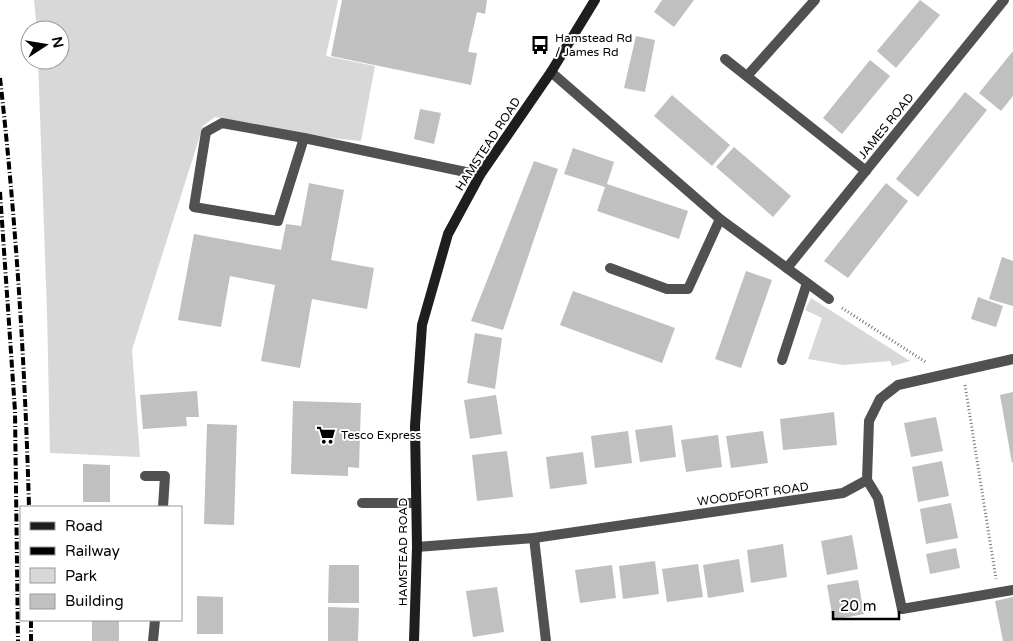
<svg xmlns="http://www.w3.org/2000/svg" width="1013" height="641" font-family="'Varela Round',sans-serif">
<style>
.green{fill:#d8d8d8}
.building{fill:#c0c0c0}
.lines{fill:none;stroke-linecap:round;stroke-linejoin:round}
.path{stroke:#737373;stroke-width:3;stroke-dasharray:1 2.5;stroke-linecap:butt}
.service{stroke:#515151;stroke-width:10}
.minor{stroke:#515151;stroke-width:10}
.secondary{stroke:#1e1e1e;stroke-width:10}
.rail{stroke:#000;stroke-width:4;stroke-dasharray:8 2.5 1 2.5;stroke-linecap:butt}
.labels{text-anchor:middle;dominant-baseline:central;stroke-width:4;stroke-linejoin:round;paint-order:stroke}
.poi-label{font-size:12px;fill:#000;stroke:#fff;text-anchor:start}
.street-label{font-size:12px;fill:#000;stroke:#fff}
</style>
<rect width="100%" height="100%" fill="#fff"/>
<g class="green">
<polygon points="34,0 338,0 326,56 375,66 361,141 303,135 215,117 203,126 132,350 140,457 50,453 47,312 38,60 60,60 60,30 37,30"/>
<polygon points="811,298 910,361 892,366 890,361 843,365 808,359 822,318 805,310"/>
</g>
<g class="building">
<polygon points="342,0 487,0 485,14 477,12 468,52 477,53 471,85 331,56"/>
<polygon points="662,0 694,0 674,27 654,12"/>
<polygon points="920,0 940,15 896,68 877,51"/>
<polygon points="636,36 655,40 645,92 624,88"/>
<polygon points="1013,51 1013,96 1001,111 979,93"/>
<polygon points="870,60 890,76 842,134 823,118"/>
<polygon points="965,92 987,110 918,197 896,179"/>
<polygon points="672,95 730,145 712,166 654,116"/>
<polygon points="420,109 441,113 434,144 414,139"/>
<polygon points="734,147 791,196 773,217 716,167"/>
<polygon points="573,148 614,162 607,184 688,211 679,239 597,211 605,187 564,174"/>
<polygon points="534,161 558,169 503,330 471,321"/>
<polygon points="309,183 344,190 331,260 374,268 367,309 312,299 300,368 261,361 275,285 230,276 221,327 178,320 194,234 281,250 286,224 301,226"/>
<polygon points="886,183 908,201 848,278 824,261"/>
<polygon points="1002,257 1013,261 1013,306 989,299"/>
<polygon points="746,271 772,280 741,368 715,359"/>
<polygon points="573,291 675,328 662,363 560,325"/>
<polygon points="978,297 1003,306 996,327 971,319"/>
<polygon points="475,333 502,338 495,389 467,383"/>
<polygon points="197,391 199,417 186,417 187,426 143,429 140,395"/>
<polygon points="1013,392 1013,462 1012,463 1000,395"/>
<polygon points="496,395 502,434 470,439 464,400"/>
<polygon points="293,401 361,403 359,468 348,467 348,476 291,474"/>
<polygon points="834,412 837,445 783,450 780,419"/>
<polygon points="936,417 943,451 911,457 904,423"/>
<polygon points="207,424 237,425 234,525 204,524"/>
<polygon points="672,425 676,457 640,462 635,430"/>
<polygon points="628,431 632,463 595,468 591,436"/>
<polygon points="763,431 768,463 731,468 726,436"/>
<polygon points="718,435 722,467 686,472 681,440"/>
<polygon points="507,451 513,497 477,501 472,455"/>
<polygon points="583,452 587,484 550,489 546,457"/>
<polygon points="942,461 949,496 918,502 912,467"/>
<polygon points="83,464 110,465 110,502 83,502"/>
<polygon points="951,503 958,538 926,544 920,509"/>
<polygon points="852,535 858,569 827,575 821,541"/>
<polygon points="783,544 787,577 751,583 747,550"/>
<polygon points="956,548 960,568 930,574 926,554"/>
<polygon points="739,559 744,592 708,598 703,565"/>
<polygon points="655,561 659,594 623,599 619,566"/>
<polygon points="698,564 703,597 667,602 662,569"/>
<polygon points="329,565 359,565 359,603 328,603"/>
<polygon points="612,565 616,598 580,603 575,570"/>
<polygon points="858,580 864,614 833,620 827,585"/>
<polygon points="497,587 504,632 473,637 466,591"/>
<polygon points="197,596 223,597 223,634 197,634"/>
<polygon points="1013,597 1013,641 1003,641 995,601"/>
<polygon points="328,607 359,608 358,641 328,641"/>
<rect x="92" y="620" width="27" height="21"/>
</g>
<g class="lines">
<g class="path">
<polyline points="842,308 927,363"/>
<polyline points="965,385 996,579"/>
</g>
<g class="service">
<polyline points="725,59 866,171"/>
<polyline points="747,76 815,0"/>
<polygon points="222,123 304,138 278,221 194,207 206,132"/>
<polyline points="304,138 480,175"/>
<polyline points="610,268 667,289 688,289 720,219"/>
<polyline points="782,360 807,283"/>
<polyline points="362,503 416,503"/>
<polyline points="902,609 1013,590"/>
</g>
<g class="minor">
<polyline points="551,72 720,219 829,299"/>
<polyline points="787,268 1004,0"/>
<polyline points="145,476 165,476 163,507"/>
<polyline points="867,480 878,498 902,609"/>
<polyline points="534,538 546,641"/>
<polyline points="417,547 534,538 843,493 867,480 869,421 880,399 898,385 1013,359"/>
<polyline points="153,641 155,620"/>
</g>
<polyline class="secondary" points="414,641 417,547 415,426 422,325 448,234 480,175 551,72 595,0"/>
<g class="rail">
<path d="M0 78C16 220 25 364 29 507"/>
<polyline points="0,192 15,411 18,641"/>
<polyline points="31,620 31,641"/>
</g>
</g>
<defs>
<g id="bus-bare" transform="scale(1.5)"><path d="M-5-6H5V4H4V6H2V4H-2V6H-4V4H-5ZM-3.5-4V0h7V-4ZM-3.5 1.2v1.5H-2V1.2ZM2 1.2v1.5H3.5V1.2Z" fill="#000" stroke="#fff" stroke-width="2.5" paint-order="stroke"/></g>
<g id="supermarket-bare" transform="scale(1.5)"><path d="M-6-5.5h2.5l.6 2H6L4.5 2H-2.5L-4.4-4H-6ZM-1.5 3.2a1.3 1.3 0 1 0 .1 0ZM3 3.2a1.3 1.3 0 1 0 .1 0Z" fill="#000" stroke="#fff" stroke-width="2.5" paint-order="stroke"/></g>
</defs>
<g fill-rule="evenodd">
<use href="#bus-bare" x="540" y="45"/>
<use href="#supermarket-bare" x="326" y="435"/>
</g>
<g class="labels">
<g class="poi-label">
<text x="555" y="38">Hamstead Rd<tspan x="555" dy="14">/ James Rd</tspan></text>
<text x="341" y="435">Tesco Express</text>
</g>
<g class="street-label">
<text transform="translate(886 126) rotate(-51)">JAMES ROAD</text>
<text transform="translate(488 144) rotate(-57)">HAMSTEAD ROAD</text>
<text transform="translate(753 494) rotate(-8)">WOODFORT ROAD</text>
<text transform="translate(403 552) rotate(-90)">HAMSTEAD ROAD</text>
</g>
</g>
<rect x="20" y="506" width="162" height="115" fill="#ffffff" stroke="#999999"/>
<rect x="30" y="522" width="25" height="8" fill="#1e1e1e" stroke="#999999"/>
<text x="65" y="531" font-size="15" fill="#000000">Road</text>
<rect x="30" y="547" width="25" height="8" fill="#000000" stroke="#999999"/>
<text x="65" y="556" font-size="15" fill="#000000">Railway</text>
<rect x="30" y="568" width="25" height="15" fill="#d8d8d8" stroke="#999999"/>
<text x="65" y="581" font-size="15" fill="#000000">Park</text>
<rect x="30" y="594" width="25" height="15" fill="#c0c0c0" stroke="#999999"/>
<text x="65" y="606" font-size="15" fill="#000000">Building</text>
<g transform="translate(45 45) rotate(78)"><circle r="24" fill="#ffffff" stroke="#999999"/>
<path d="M0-4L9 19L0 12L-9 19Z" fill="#000000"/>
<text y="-8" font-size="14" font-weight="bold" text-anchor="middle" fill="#000000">N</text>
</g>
<path d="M833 611v8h66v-8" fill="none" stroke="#000000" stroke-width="2.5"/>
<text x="840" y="611" font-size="15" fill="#000000" stroke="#ffffff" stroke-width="4" paint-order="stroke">20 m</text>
</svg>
